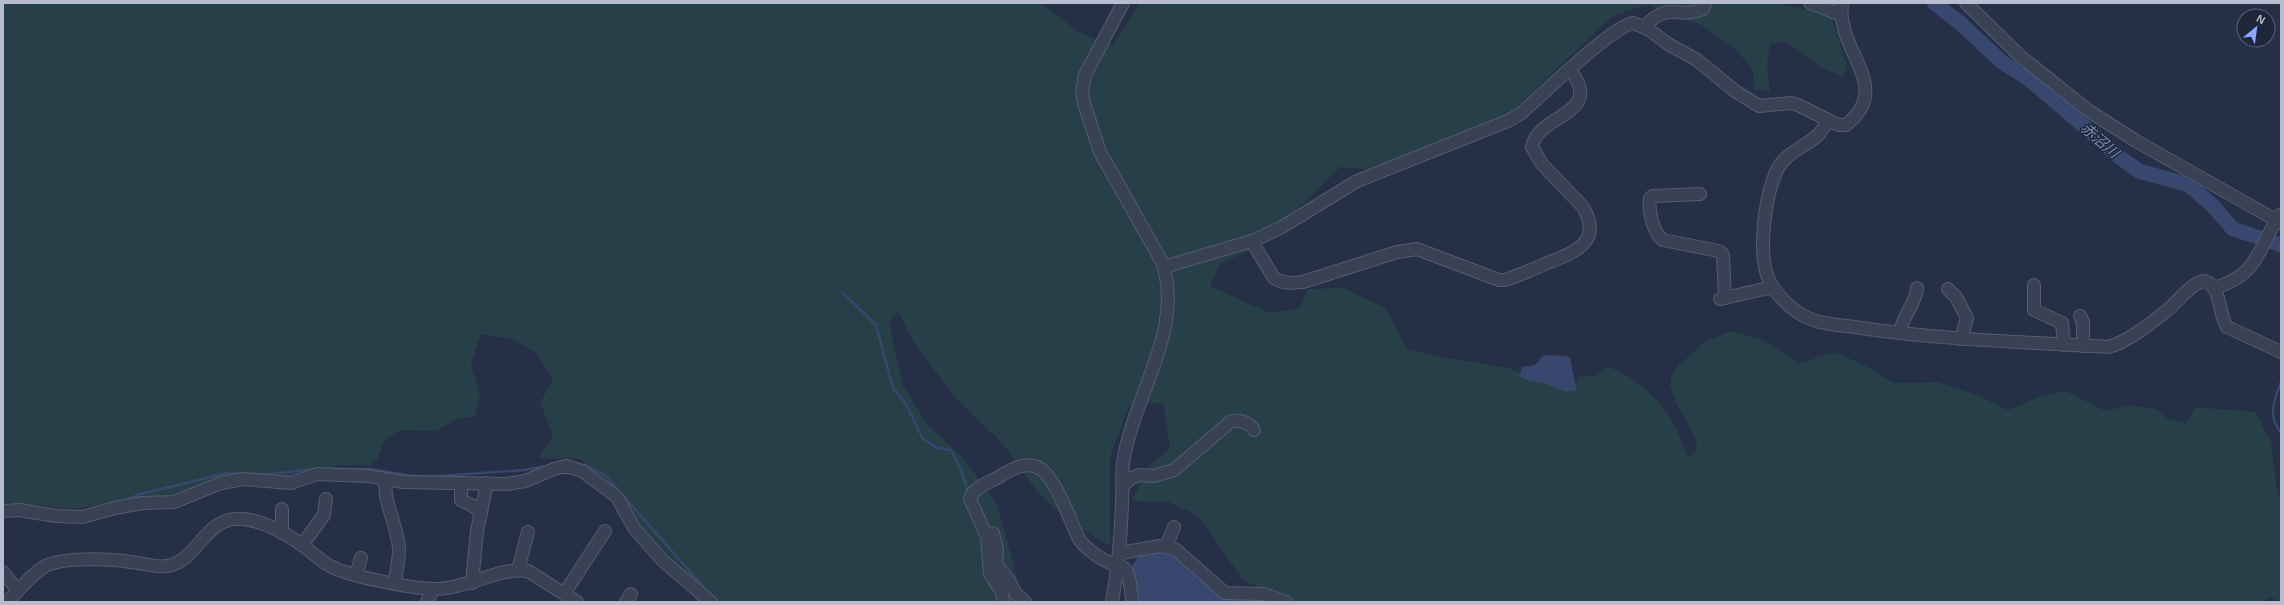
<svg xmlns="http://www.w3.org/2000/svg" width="2284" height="605" font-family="Arial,'Noto Sans JP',sans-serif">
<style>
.green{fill:#273f46}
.water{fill:#37476d}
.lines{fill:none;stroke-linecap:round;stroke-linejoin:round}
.stream{stroke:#37476d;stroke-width:2.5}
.river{stroke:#37476d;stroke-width:15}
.minor-casing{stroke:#555c6f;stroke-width:14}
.minor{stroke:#394154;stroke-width:12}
.labels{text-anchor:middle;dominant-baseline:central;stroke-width:3;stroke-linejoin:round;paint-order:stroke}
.water-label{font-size:15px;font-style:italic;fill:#7c8eb7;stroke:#1e263a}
</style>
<rect width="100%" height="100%" fill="#252f45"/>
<path class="green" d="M3 3H1041L1077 31 1113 45 1139 3H1778L1802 8 1832 19 1847 66 1843 77 1822 68 1785 41 1770 44 1767 64 1770 91 1754 90 1753 70 1737 51 1700 24 1675 17 1649 4 1614 15 1508 115 1418 152 1365 169 1340 167 1304 203 1247 252 1221 263 1210 286 1270 313 1300 308 1308 289 1343 288 1385 308 1408 349 1434 356 1508 368 1572 392 1579 377 1594 376 1608 367C1630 372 1662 402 1673 422 1679 433 1683 446 1687 457L1695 452 1697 442 1676 403 1670 386 1671 376 1679 365 1706 341 1731 331 1766 341 1800 363 1835 352 1864 365 1894 383 1937 382 1974 394 2008 410 2041 396 2066 391 2106 411 2129 405 2156 409 2169 420 2186 423 2195 407 2255 412 2271 441 2277 491 2281 501V602L2270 597 2261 602H1291L1243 580 1198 516 1169 502 1132 501 1149 466 1170 448 1163 403 1130 404 1110 457V546L1064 518 1036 490 1003 444 955 397 914 343 898 311 889 321 902 383 927 424 964 459 996 502 1011 554 1022 602H712L671 561 581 459 538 458 553 435 540 403 553 379 536 353 512 339 481 334 471 364 480 394 475 417 456 419 436 431 401 430 385 439 377 460 370 465H339L303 476 296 491 281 488 284 478 71 509 3 502Z"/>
<g class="water">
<polygon points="1545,355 1566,356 1570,358 1577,391 1567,392 1543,383 1527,380 1519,376 1522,367 1535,365 1542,357"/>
<polygon points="1141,552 1174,552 1214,589 1278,602 1135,602 1132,566"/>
</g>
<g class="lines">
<g class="stream">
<polyline points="843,293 876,325 893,388 906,404 923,439 937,448 951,450 959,465 966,485"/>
<path d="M2281 382C2274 401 2267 415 2281 433"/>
<polyline points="579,464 588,466 606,476 707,591"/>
<polyline points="323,469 371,469 413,476 439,476 524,470 546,466"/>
<polyline points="253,474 271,474 314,469"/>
<polyline points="966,494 967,489 979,481"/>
<polyline points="127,500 137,495 227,473 242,474"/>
<polyline points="1072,509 1076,519"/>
</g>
<polyline class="river" points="1934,3 1959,22 2002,62 2027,78 2050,97 2122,159 2139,171 2189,185 2214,207 2233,229 2281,245"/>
<g class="minor-casing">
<g id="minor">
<polyline points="1810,3 1841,15"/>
<polyline points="1966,3 2020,56 2089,111 2136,141 2281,223"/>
<path d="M1644 27C1670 0 1675 20 1703 9L1705 3"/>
<path d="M1828 120C1825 125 1822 131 1818 135 1804 148 1786 152 1777 170 1765 196 1757 254 1769 280 1774 293 1792 310 1804 316 1820 325 1843 325 1861 328 1943 340 2026 342 2108 347 2127 343 2155 320 2171 307 2180 299 2192 282 2205 281 2222 287 2218 314 2227 327L2281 352"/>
<path d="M1700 194 1653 196 1650 198C1648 210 1653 233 1663 240L1719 251 1723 255 1725 298"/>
<path d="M1252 242 1274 278C1284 284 1292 283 1303 282L1397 252 1417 249 1499 280H1505C1519 275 1532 270 1545 264 1573 253 1604 243 1583 207L1542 164 1532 147C1537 114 1606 115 1570 70"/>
<path d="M1164 267 1255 240 1282 227 1357 181 1508 121 1520 114C1541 96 1611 27 1633 23L1648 29 1668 44 1697 60 1735 91 1759 106 1791 103 1798 105 1838 125H1846C1895 86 1835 51 1842 3"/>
<polyline points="2034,285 2034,310 2062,323 2064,345"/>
<path d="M2214 288C2260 275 2257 248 2280 215"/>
<polyline points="1948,289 1956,297 1967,318 1961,339"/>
<polyline points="1720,299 1773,287"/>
<polyline points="2080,316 2083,322 2083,346"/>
<path d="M1900 333C1902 316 1916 304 1917 288"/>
<path d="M386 480C382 500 398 526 399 549 399 560 396 572 395 583"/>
<polyline points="461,483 461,500 473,506 481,513"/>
<path d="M1123 486 1130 479 1139 475 1154 476 1174 470 1230 422C1239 419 1249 422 1254 430"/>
<polyline points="3,511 19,510 56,516 82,517 115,508 142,503 174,502 221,483 243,479 291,483 317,474 368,476 403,482 507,484 525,481 554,469 566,466 582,471 617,497 634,528 662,560 711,602"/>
<polyline points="282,533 282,509"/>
<polyline points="993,533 997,549 996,564 1009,581 1016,594 1025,602"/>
<polyline points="302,545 324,515 326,499"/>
<polyline points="1166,547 1174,527"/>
<polyline points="1120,553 1160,546 1175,549 1225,593 1264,594 1286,602"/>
<polyline points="518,570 528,532"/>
<polyline points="3,572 18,591"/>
<polyline points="356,575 361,558"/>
<polyline points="472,583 477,531 487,483"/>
<polyline points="564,594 605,531"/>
<path d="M7 602C18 591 29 577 42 568 59 556 111 559 131 562 143 563 156 568 167 566 199 561 205 514 244 519 266 522 289 535 306 548 314 554 322 562 330 566 351 577 410 588 434 589 467 589 498 567 528 571L577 602"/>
<polyline points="427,602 433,589"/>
<polyline points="626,602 631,594"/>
<path d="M1003 602 1002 592 990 574 987 537 970 499C972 489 987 483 995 479 1008 472 1022 461 1037 467 1055 474 1070 521 1078 537 1083 547 1099 558 1108 562 1114 565 1121 564 1125 569 1131 578 1131 592 1132 602"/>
<path d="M1112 602C1118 569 1121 537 1122 503 1123 488 1121 472 1124 457 1135 394 1185 327 1162 262L1100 152 1084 103 1082 90 1085 75 1123 3"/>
</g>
</g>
<use href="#minor" class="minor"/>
</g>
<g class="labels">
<g class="water-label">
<text transform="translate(2100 140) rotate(41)">赤沼川</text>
</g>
</g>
<rect width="2284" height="605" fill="none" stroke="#b7bdce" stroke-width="8"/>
<g transform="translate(2256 28) rotate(29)"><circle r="19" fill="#1e263a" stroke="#5b6275"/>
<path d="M0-3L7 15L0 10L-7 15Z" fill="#8ba9ff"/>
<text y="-6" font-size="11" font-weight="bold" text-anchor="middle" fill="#b7bdce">N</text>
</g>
</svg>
